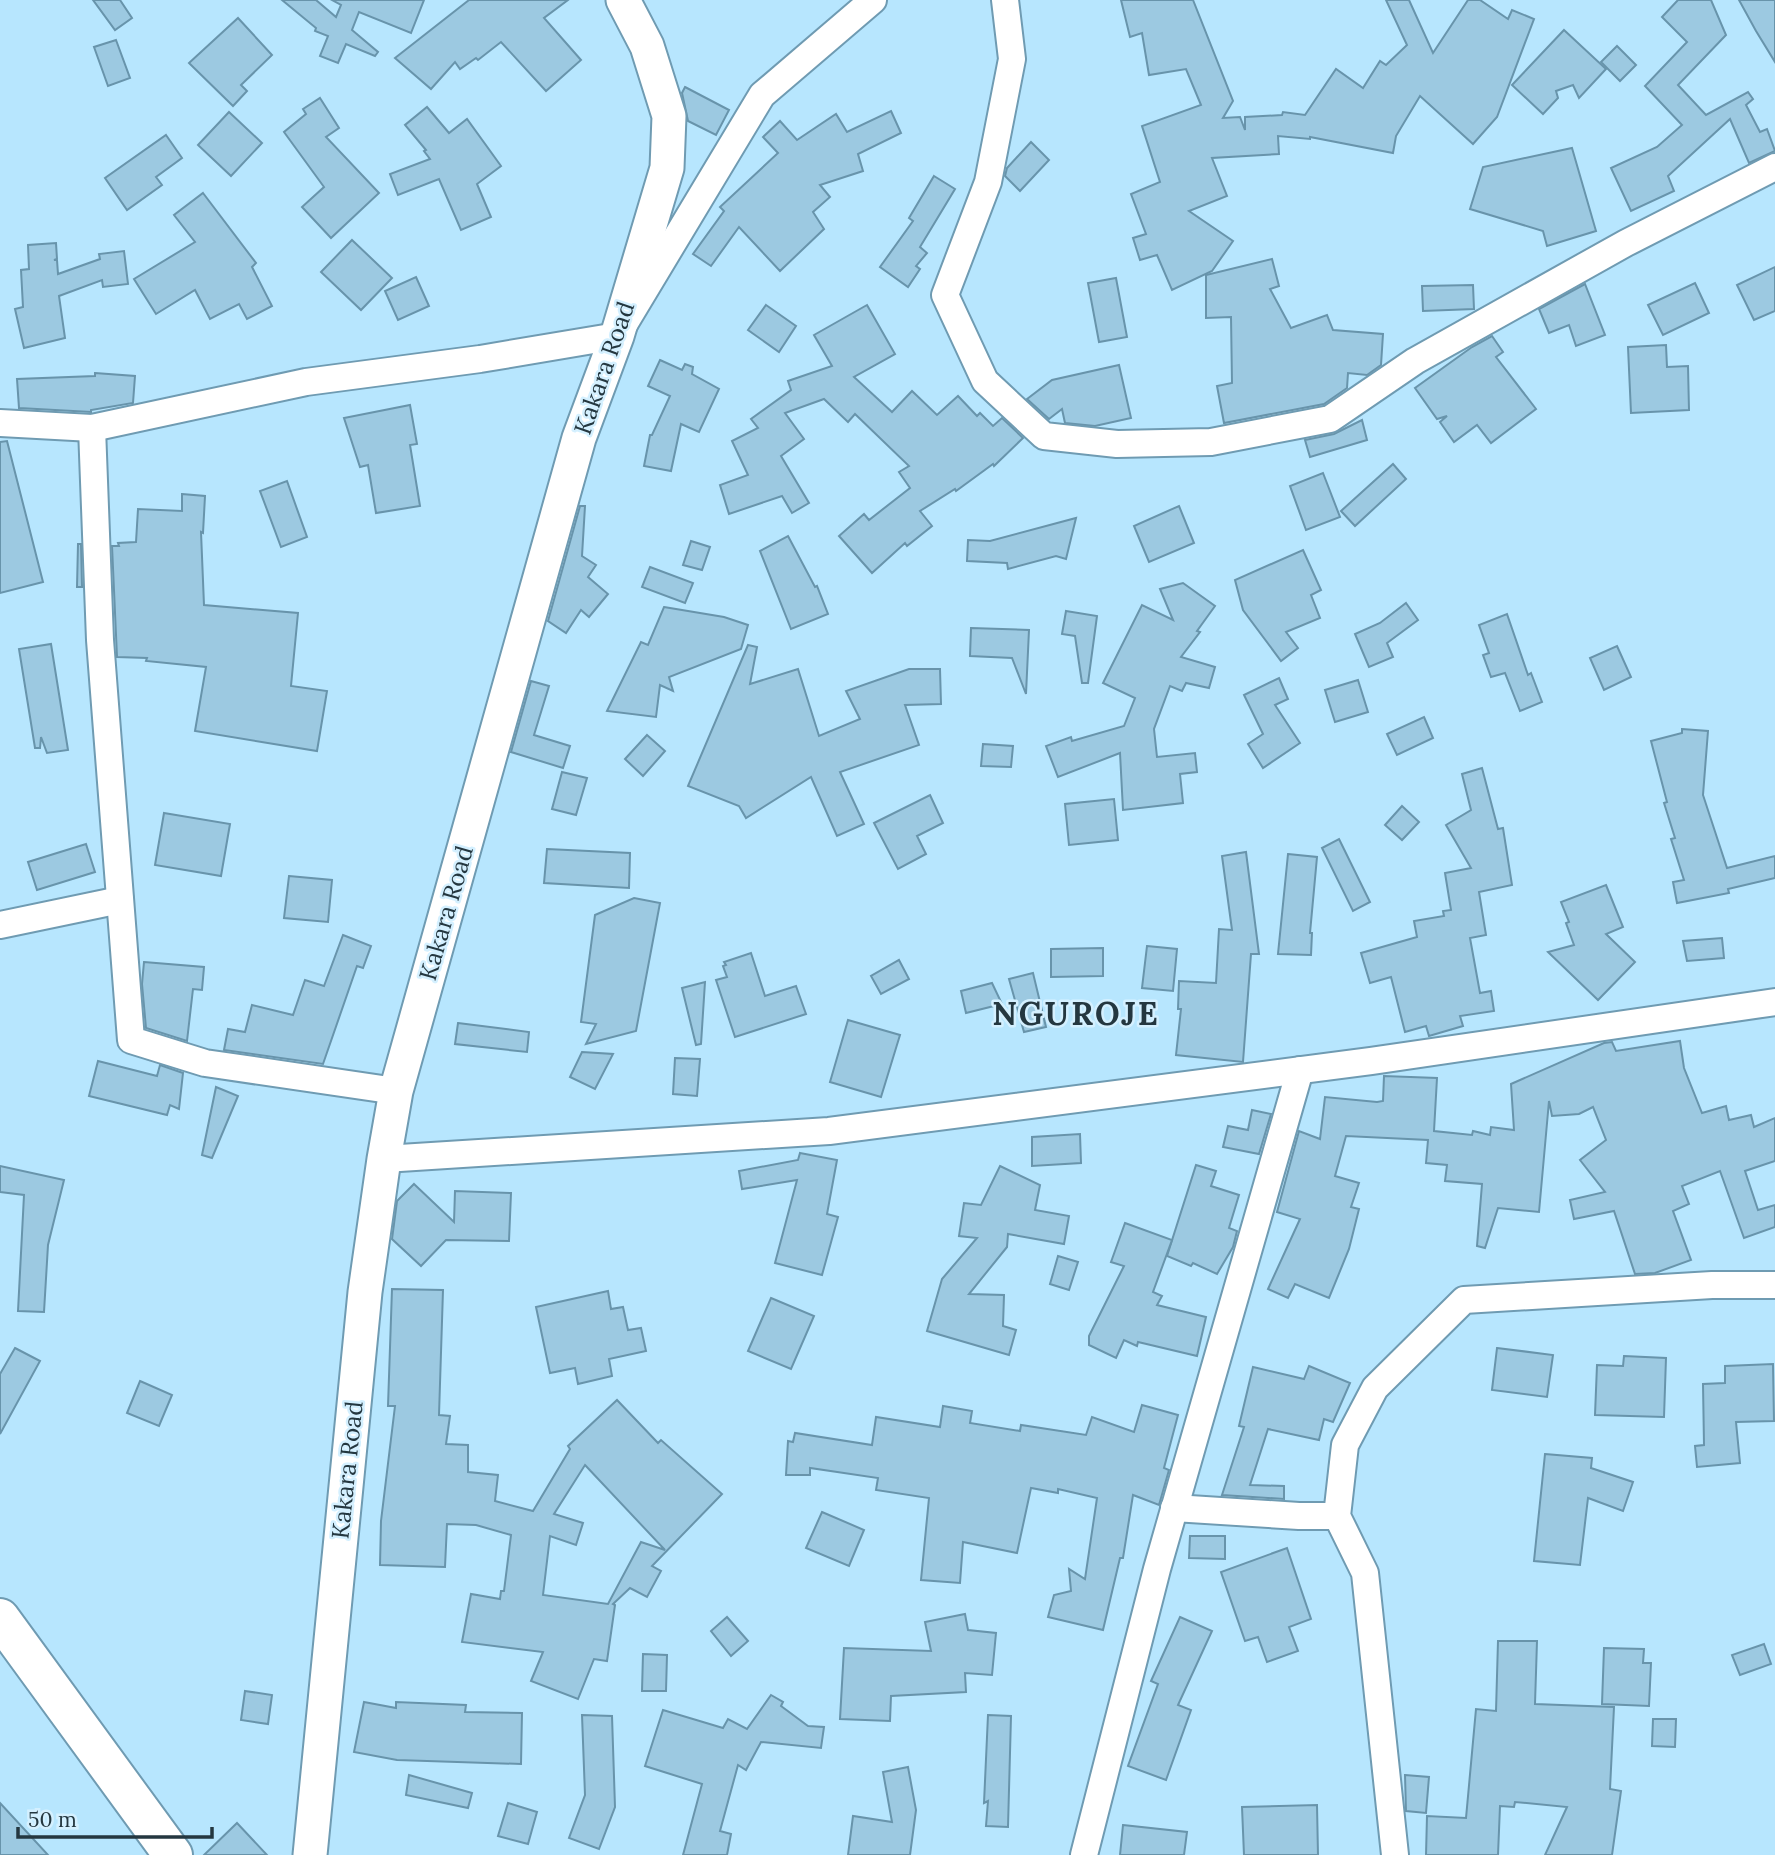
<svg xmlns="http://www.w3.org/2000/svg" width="1775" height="1855" font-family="Lora,serif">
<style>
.building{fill:#9cc9e1;stroke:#6894ab;stroke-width:2;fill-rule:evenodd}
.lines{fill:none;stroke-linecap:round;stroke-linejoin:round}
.minor-casing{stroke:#6f9bb2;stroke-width:30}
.tertiary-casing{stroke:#6f9bb2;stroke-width:37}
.primary-casing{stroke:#6f9bb2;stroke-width:42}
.minor{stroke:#fff;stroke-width:26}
.tertiary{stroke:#fff;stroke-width:33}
.primary{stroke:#fff;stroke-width:38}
.labels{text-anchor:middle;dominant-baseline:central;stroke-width:5;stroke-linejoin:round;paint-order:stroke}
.street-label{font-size:24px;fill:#243740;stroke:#d4f0ff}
.district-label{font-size:32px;font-weight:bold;letter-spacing:2px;fill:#243740;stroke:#d4f0ff}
</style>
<rect width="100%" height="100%" fill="#b7e6fe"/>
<g class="building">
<polygon points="93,0 120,0 132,18 115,30"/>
<polygon points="282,0 316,0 336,17 341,5 332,0 424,0 411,33 359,12 352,30 378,52 375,56 346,44 338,63 320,56 328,36 315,31 316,28"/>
<polygon points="469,0 568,0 544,18 581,60 546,91 501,42 478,60 476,58 460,69 455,62 431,89 395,58"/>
<polygon points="1121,0 1193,0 1233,101 1223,118 1240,117 1245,130 1245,117 1282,115 1283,112 1305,115 1336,69 1363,88 1380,61 1386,65 1407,45 1386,0 1409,0 1433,53 1468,0 1480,0 1508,19 1512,10 1534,19 1497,117 1473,144 1420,96 1396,136 1393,153 1310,137 1310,139 1278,136 1279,154 1212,158 1227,196 1189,211 1233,241 1212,271 1172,290 1157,255 1140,260 1133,238 1146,234 1131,194 1160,182 1142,126 1201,105 1186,69 1149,75 1142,33 1130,37"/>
<polygon points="1678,0 1711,0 1726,35 1678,85 1706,115 1748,92 1753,99 1746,105 1760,132 1767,129 1775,151 1749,163 1730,119 1668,176 1674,191 1631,211 1611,168 1657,147 1682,125 1645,86 1687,42 1662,17"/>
<polygon points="1739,0 1775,0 1775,62 1756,31"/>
<polygon points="238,18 272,55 241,85 247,91 233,106 189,63"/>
<polygon points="1564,30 1606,69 1579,98 1573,85 1556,91 1558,98 1543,114 1512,85"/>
<polygon points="116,40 130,78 108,86 94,47"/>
<polygon points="1617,46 1636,65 1620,81 1601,62"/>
<polygon points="685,87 729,110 716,135 688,121 682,93"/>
<polygon points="320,98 339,128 326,137 379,193 331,238 302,207 324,187 284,132 306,114 303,109"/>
<polygon points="427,107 449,133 467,119 501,166 477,184 491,217 461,230 439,179 398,195 390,174 430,159 424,151 426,150 405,125"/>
<polygon points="891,111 901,133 858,154 863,171 820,185 830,197 813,212 824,229 780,271 739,227 711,266 693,254 724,211 720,207 778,153 763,137 780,121 797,140 836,114 847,132"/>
<polygon points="229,112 262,143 231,176 198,145"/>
<polygon points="166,135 182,158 156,177 162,185 127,210 105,178"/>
<polygon points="1031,142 1049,160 1020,191 1005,176 1007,168"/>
<polygon points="1572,148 1596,231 1547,246 1543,231 1470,209 1483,167"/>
<polygon points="934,176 955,189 920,247 927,253 916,266 920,269 908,287 880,267 913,221 909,218"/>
<polygon points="203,193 256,263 252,267 272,306 247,319 239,304 210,319 195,290 156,314 134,279 195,242 174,215"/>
<polygon points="352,240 392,278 361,310 321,272"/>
<polygon points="56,243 57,259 54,260 57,260 58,274 100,259 99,254 124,251 128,284 103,287 102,280 59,296 65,338 24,348 15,309 23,307 21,270 29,269 28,245"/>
<polygon points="1272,259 1279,286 1270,289 1291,328 1327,315 1333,330 1383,334 1381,365 1367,375 1348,373 1347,388 1324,404 1224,423 1217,386 1232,383 1231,317 1206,318 1206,275"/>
<polygon points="1775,267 1775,311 1754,320 1737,285"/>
<polygon points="416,277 429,306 398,320 385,291"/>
<polygon points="1116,278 1127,337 1099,342 1088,283"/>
<polygon points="1695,283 1709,313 1663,335 1648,305"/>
<polygon points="1585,284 1605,335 1576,346 1569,325 1549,333 1539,309"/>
<polygon points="1473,285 1474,309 1423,311 1422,286"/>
<polygon points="766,305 796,326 779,352 748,330"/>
<polygon points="867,305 895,354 854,377 892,412 912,391 937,415 958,396 977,416 980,413 993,426 1002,418 1023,438 994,466 993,464 956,491 955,489 920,511 932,526 907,546 905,543 872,573 839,536 864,514 869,520 910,488 899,472 909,466 855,414 848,422 824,399 785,413 804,439 781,456 809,503 792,513 782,496 729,514 720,485 748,475 732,441 758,428 751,419 791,390 788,381 832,366 814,335"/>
<polygon points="1492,336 1503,352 1496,357 1536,409 1491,443 1477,425 1454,442 1440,422 1447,416 1437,419 1415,388 1472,347"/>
<polygon points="1666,345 1667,367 1688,366 1689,410 1631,413 1628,347"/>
<polygon points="660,360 682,370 685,364 693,367 692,374 719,389 699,432 681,424 671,471 644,466 650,435 652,435 670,396 648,386"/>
<polygon points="1119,365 1131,418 1095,426 1065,423 1062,409 1049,419 1027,399 1052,380"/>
<polygon points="95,373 135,376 133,403 91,410 91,412 19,408 17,379 95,376"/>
<polygon points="410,405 417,444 410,445 420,506 376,513 368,465 360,467 344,418"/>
<polygon points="1362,420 1367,440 1310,457 1305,440 1334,434"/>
<polygon points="7,441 43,582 0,593 0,442"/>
<polygon points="1393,464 1406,479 1355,526 1341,511"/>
<polygon points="1323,473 1340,517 1306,530 1290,486"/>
<polygon points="287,481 307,537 281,547 260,491"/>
<polygon points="182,494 205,496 203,533 201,532 204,605 298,613 291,686 327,691 317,751 195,731 206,667 146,661 147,658 117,657 112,546 119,546 118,543 136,542 138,509 182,511"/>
<polygon points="580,506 585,506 582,556 596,565 588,577 608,594 589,617 581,610 566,633 548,621"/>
<polygon points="1179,506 1194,543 1149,562 1134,526"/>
<polygon points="1076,518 1066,559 1056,556 1008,569 1007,563 967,561 968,540 990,541"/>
<polygon points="788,536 815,587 817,586 828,614 791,629 760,551"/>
<polygon points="691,541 710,547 702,570 683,565"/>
<polygon points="78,544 81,544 82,587 77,587"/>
<polygon points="1303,550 1321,590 1311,595 1320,618 1286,632 1298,648 1281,661 1243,610 1235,580"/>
<polygon points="650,567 693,583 685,603 642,587"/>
<polygon points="1183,583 1215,606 1197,631 1200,632 1181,657 1215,667 1209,688 1186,683 1182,691 1170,686 1154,729 1157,757 1195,753 1197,772 1180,774 1183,803 1123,810 1120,753 1058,777 1046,746 1071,737 1072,741 1124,726 1135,698 1103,683 1142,605 1173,620 1160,589"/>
<polygon points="1406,603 1418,620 1387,643 1393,657 1369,667 1355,634 1380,623"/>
<polygon points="664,607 724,617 748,625 741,649 669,677 673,691 660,685 656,717 607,711 641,642 648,645"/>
<polygon points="1066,611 1097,616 1088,683 1082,683 1075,636 1062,634"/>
<polygon points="1507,614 1528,675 1531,673 1542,702 1520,711 1505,673 1491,677 1483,655 1489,653 1479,625"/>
<polygon points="971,628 1029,630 1026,694 1012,658 970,656"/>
<polygon points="51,644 68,750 47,753 41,737 40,748 35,748 19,649"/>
<polygon points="748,645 757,647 750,684 798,669 819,736 860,719 846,691 909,669 940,669 941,704 905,705 919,745 840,772 864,824 837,836 811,777 746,818 739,806 688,786"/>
<polygon points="1617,646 1631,677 1604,690 1590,658"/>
<polygon points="1279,678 1288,699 1275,705 1300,743 1263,768 1248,744 1263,734 1244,695"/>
<polygon points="1358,680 1368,712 1335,722 1325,690"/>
<polygon points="531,681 549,686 534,735 570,746 563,768 511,752"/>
<polygon points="1424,717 1433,738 1397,755 1387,734"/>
<polygon points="1682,729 1708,731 1703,795 1727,868 1775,856 1775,878 1728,889 1729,893 1677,903 1673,882 1684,880 1671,839 1675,838 1664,803 1667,802 1651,741 1682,733"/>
<polygon points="647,735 665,751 643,776 625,759"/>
<polygon points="983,744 1013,746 1011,767 981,766"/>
<polygon points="1482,768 1498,829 1503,828 1512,885 1479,892 1486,935 1470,938 1480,993 1491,991 1494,1011 1460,1016 1463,1026 1429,1036 1426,1026 1405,1032 1391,977 1370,983 1361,953 1417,937 1414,921 1444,916 1443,911 1451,910 1445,873 1471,868 1446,825 1471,810 1462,774"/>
<polygon points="562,772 587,778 576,815 552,809"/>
<polygon points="930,795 943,823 917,836 926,854 898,869 874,823"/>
<polygon points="1114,799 1118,840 1069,845 1065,804"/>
<polygon points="1402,806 1419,822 1402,840 1385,825"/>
<polygon points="164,813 230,824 221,876 155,865"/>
<polygon points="1339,839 1370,902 1353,911 1322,848"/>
<polygon points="86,844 95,872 37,890 28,862"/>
<polygon points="547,849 630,853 629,888 544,883"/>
<polygon points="1246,852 1259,954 1251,954 1243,1062 1176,1055 1181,1009 1178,1009 1179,981 1216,983 1219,929 1232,930 1222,856"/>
<polygon points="1288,854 1317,857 1310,933 1312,933 1311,955 1278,954"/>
<polygon points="289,876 332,880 328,922 284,918"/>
<polygon points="1606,885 1623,927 1606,934 1635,962 1598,1000 1548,952 1574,945 1566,923 1569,922 1561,902"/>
<polygon points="634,898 660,903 636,1031 586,1044 596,1024 581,1022 595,915"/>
<polygon points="343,935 371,946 363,968 357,966 323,1064 224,1050 228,1029 245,1032 252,1005 293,1015 305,980 324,986"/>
<polygon points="1722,938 1724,958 1687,961 1683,941"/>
<polygon points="1147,946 1177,949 1173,991 1142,988"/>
<polygon points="1103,948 1103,976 1051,977 1051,949"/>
<polygon points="751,953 765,996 796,986 806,1014 735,1037 716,980 727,977 723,966 726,965 724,962"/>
<polygon points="899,960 909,979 881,994 871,976"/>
<polygon points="144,962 204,967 202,990 193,989 187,1041 146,1028 142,984"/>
<polygon points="1033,973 1046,1027 1024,1032 1009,979"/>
<polygon points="705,982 701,1044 696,1045 682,988"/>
<polygon points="992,983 1002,1004 966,1013 961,991"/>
<polygon points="848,1020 900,1035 881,1097 830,1082"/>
<polygon points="458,1023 529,1032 527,1052 455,1044"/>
<polygon points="1680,1041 1684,1068 1702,1113 1726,1106 1729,1120 1751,1115 1754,1127 1775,1118 1775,1161 1745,1171 1758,1210 1775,1205 1775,1227 1744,1238 1720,1171 1682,1186 1689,1204 1673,1211 1691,1260 1655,1273 1635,1274 1614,1211 1574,1219 1570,1200 1605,1192 1580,1160 1606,1140 1593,1107 1579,1114 1552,1116 1549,1101 1539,1212 1498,1208 1485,1248 1477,1246 1482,1184 1445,1181 1447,1165 1426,1163 1428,1140 1346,1136 1335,1176 1359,1183 1351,1207 1359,1209 1349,1249 1329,1298 1295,1284 1288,1298 1268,1289 1300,1219 1277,1212 1299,1131 1320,1139 1325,1097 1377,1102 1383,1101 1384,1076 1437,1078 1434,1131 1472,1135 1473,1131 1490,1135 1491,1127 1514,1130 1511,1084 1604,1043 1612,1042 1616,1051"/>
<polygon points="582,1052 613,1054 595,1089 570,1077"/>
<polygon points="675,1058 700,1059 697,1096 673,1094"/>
<polygon points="98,1061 157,1076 160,1065 183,1073 179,1109 170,1105 167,1115 89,1096"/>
<polygon points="216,1087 238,1096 212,1158 202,1155"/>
<polygon points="1252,1110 1271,1114 1259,1154 1223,1147 1228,1126 1248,1130"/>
<polygon points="1080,1134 1081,1163 1032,1166 1032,1137"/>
<polygon points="800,1153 837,1160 827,1214 838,1217 822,1275 775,1263 797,1180 742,1189 739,1171 798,1160"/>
<polygon points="1196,1165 1216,1171 1211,1186 1239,1195 1229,1228 1237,1231 1233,1247 1217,1274 1193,1263 1191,1266 1167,1256"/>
<polygon points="0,1166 64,1180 48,1245 44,1312 18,1311 24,1195 0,1192"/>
<polygon points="1000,1166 1040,1185 1035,1210 1069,1216 1064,1244 1008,1234 1007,1247 969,1294 1004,1295 1003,1326 1016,1330 1009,1355 927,1331 942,1279 977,1238 959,1236 964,1203 981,1205"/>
<polygon points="414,1184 454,1222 455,1191 511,1193 509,1241 446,1240 421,1266 392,1239 397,1201"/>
<polygon points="1125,1223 1172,1240 1153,1292 1162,1296 1157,1305 1206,1317 1197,1356 1138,1342 1137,1346 1124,1340 1116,1358 1089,1345 1089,1336 1124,1266 1111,1262"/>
<polygon points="1058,1256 1078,1262 1069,1290 1050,1284"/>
<path d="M392 1289 443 1290 439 1415 450 1416 446 1444 468 1445V1472L498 1475 495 1501 533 1511 570 1449 568 1446 617 1400 658 1443 661 1440 722 1494 652 1566 661 1571 647 1597 630 1588 613 1604 615 1605 607 1661 594 1659 578 1699 531 1681 543 1652 462 1642 471 1594 500 1599 501 1591H504L511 1535 476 1525 447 1524 445 1567 380 1565 381 1521 395 1406H388ZM585 1465 665 1550 641 1542 608 1604 543 1595 550 1536 576 1545 583 1523 554 1514Z"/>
<polygon points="608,1291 611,1309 623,1307 628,1330 641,1328 646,1351 609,1359 612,1376 578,1384 575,1368 550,1373 536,1307"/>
<polygon points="771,1298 814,1316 791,1369 748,1351"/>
<polygon points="15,1348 40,1361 0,1434 0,1374"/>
<polygon points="1497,1348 1553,1355 1547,1397 1492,1390"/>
<polygon points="1624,1356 1666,1358 1664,1417 1595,1415 1597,1365 1623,1366"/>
<polygon points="1773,1364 1774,1421 1736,1422 1740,1463 1697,1467 1695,1446 1704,1445 1703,1384 1725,1383 1725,1366"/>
<polygon points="1309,1366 1350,1383 1333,1422 1324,1419 1319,1440 1268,1429 1250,1485 1284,1486 1284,1499 1222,1495 1244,1427 1239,1426 1253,1367 1304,1379"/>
<polygon points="140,1381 172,1395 159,1426 127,1413"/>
<polygon points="1142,1405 1178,1415 1164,1468 1169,1470 1159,1505 1133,1495 1123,1558 1120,1558 1103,1630 1048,1617 1054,1595 1071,1591 1069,1569 1085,1579 1097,1498 1058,1489 1058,1493 1031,1488 1017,1553 963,1542 960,1583 921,1580 929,1498 876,1490 878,1478 810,1468 810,1475 786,1475 788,1441 793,1442 795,1433 872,1445 876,1417 940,1427 943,1406 972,1411 970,1423 1020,1431 1021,1425 1086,1435 1092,1417 1134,1432"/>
<polygon points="1545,1454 1592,1458 1591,1468 1633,1482 1623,1511 1588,1498 1580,1565 1534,1561"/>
<polygon points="822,1512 864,1530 849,1566 806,1548"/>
<polygon points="1190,1536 1225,1536 1225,1559 1189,1558"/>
<polygon points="1287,1548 1311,1619 1289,1627 1298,1651 1267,1662 1258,1637 1245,1641 1221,1572"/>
<polygon points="965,1614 968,1630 996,1633 992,1675 965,1673 966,1692 891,1696 890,1721 840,1719 844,1648 931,1651 925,1622"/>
<polygon points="727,1617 748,1641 731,1656 711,1631"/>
<polygon points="1180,1617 1212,1631 1178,1705 1191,1710 1166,1780 1128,1766 1158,1684 1151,1681"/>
<polygon points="1498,1641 1537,1641 1535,1704 1614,1707 1610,1789 1621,1791 1612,1855 1545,1855 1567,1807 1515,1802 1514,1807 1500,1806 1498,1855 1426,1855 1427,1816 1466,1818 1476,1709 1496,1711"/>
<polygon points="1764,1644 1771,1664 1740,1675 1732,1655"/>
<polygon points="1604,1648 1644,1649 1643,1663 1651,1663 1649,1706 1602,1704"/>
<polygon points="643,1654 667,1655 666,1691 642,1691"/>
<polygon points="245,1691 272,1695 268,1724 241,1720"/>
<polygon points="771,1695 783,1702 781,1706 808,1726 824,1727 821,1748 761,1742 746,1770 738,1765 720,1831 731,1834 727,1855 683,1855 702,1784 645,1766 663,1710 723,1728 728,1719 747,1729"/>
<polygon points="364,1702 396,1708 396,1702 466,1705 465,1712 522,1713 521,1764 397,1760 354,1752"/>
<polygon points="582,1715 612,1716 615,1807 599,1849 569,1838 585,1795"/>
<polygon points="988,1715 1011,1716 1008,1827 986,1826 988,1801 984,1803"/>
<polygon points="1653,1719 1676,1719 1675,1747 1652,1746"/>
<polygon points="908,1767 916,1810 910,1855 848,1855 853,1816 892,1822 883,1772"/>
<polygon points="409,1775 472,1793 468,1808 406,1795"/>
<polygon points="1405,1775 1429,1777 1426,1813 1406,1811"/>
<polygon points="0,1803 48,1855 0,1855"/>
<polygon points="508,1803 537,1812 528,1844 498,1836"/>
<polygon points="1317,1805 1318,1855 1244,1855 1242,1807"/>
<polygon points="237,1823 267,1855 204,1855"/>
<polygon points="1123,1825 1187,1832 1184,1855 1120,1855"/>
</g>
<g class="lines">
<g class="minor-casing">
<g id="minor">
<polyline points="1005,0 1012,59 988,182 945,295 985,381 1044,436 1117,444 1211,442 1330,419 1415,361 1626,243 1775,167"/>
<polyline points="0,423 92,428 306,382 480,359 617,336 762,95 873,0"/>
<polyline points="92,428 100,640 131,1040 205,1063 396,1091"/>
<polyline points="0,925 120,900"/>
<polyline points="384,1159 829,1131 1371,1061 1775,1002"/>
<polyline points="1174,1508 1299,1516 1337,1516"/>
<polyline points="1084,1855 1157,1569 1300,1070"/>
<polyline points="1395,1855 1365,1573 1337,1516 1345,1445 1375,1388 1464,1300 1712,1285 1775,1285"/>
</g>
</g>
<g class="tertiary-casing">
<polyline id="tertiary" points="310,1855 365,1292 384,1159 396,1091 579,438 617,336 667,168 669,116 647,46 623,0"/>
</g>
<g class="primary-casing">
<polyline id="primary" points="0,1618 173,1855"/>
</g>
<use href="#minor" class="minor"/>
<use href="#tertiary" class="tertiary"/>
<use href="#primary" class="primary"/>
</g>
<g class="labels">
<g class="street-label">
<text transform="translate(604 368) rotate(-71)">Kakara Road</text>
<text transform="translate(446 913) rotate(-74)">Kakara Road</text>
<text transform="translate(347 1470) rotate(-84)">Kakara Road</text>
</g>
<g class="district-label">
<text x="1076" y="1013">NGUROJE</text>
</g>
</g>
<path d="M18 1827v10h194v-10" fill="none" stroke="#243740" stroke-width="3.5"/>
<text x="28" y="1827" font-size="21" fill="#243740" stroke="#d4f0ff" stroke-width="5" paint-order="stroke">50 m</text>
</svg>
